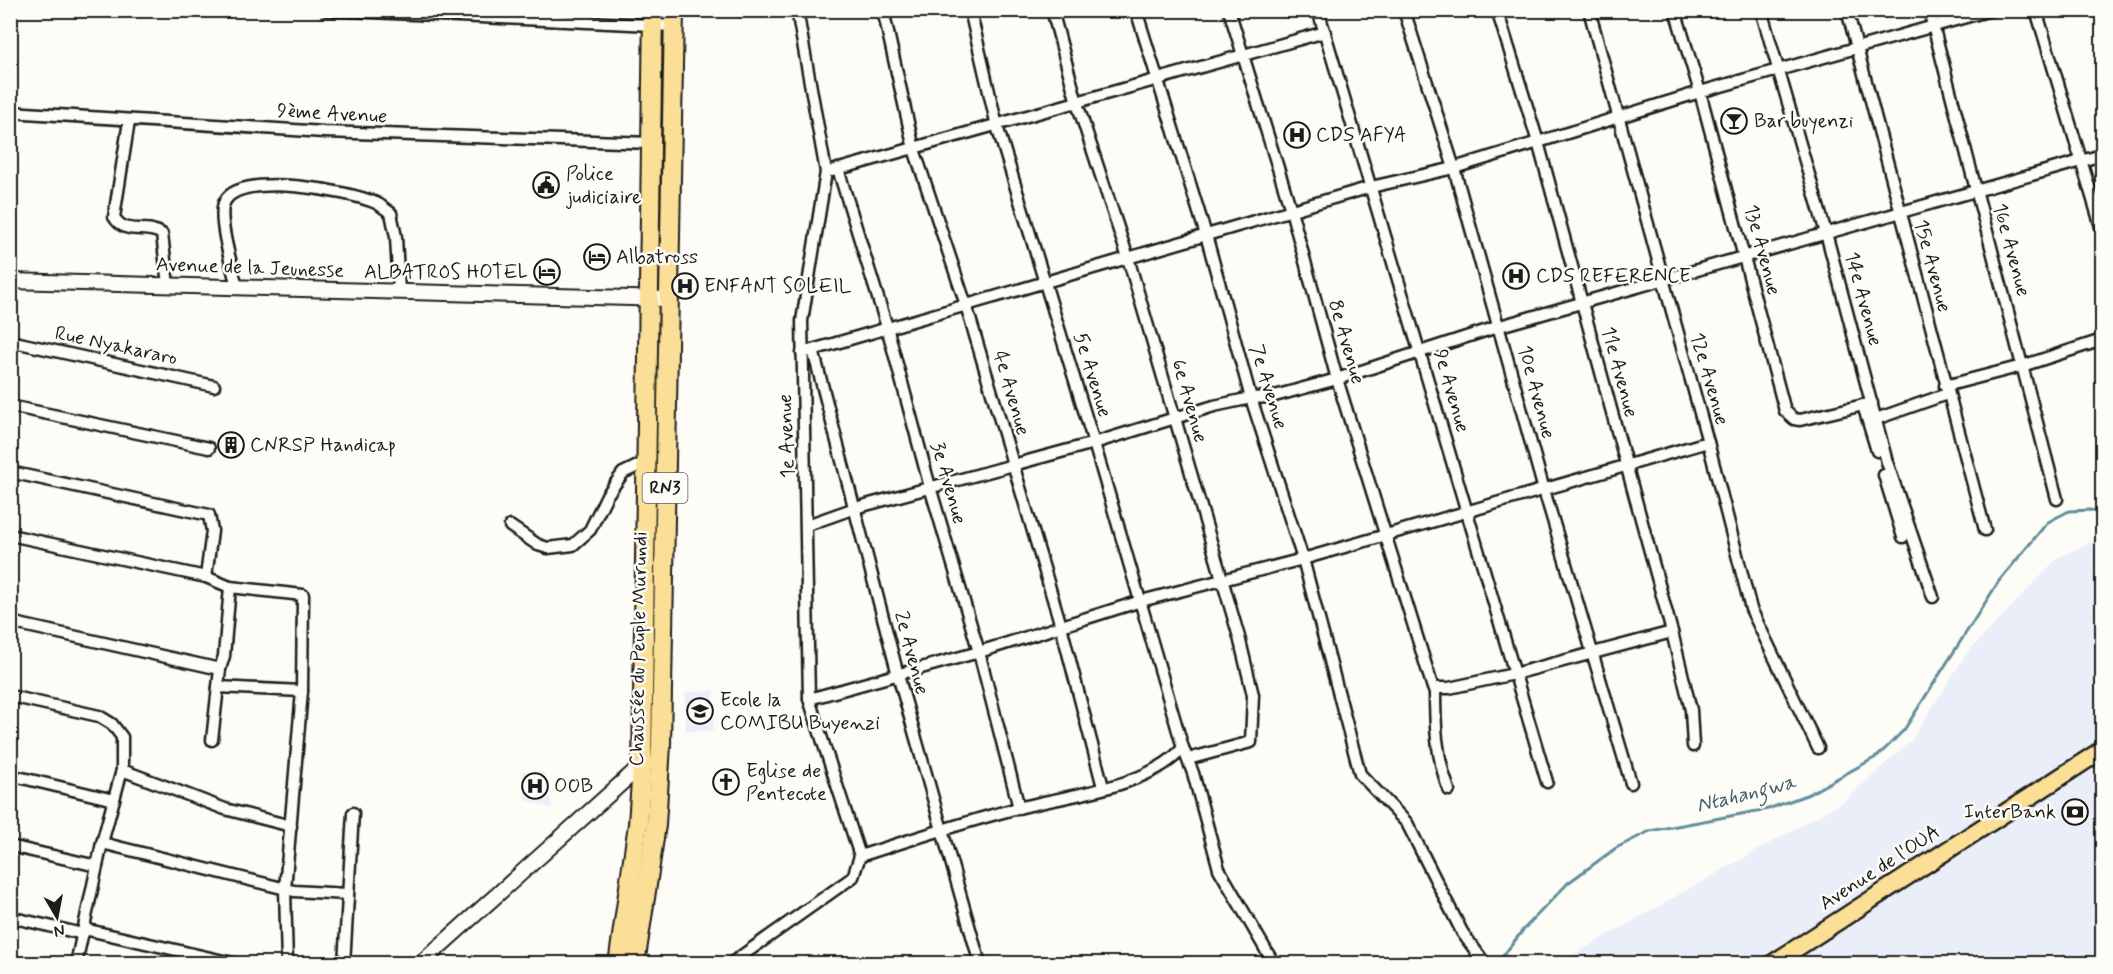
<svg xmlns="http://www.w3.org/2000/svg" width="2113" height="974" font-family="Mynerve,sans-serif">
<style>
.built{fill:#eaeef9}
.lines{fill:none;stroke-linecap:round;stroke-linejoin:round}
.stream{stroke:#608e99;stroke-width:3}
.minor-casing{stroke:#1c1c1c;stroke-width:15}
.tertiary-casing{stroke:#1c1c1c;stroke-width:18}
.primary-casing{stroke:#1c1c1c;stroke-width:21}
.trunk-casing{stroke:#1c1c1c;stroke-width:22}
.minor{stroke:#fdfcf7;stroke-width:10}
.tertiary{stroke:#fdfcf7;stroke-width:14}
.primary{stroke:#fbdf96;stroke-width:16}
.trunk{stroke:#fbdf96;stroke-width:18}
.labels{text-anchor:middle;dominant-baseline:central;stroke-width:5;stroke-linejoin:round;paint-order:stroke}
.shield{fill:#fdfcf7;stroke:#605f5e;stroke-width:1.5}
.shield-label{font-size:18px;font-weight:bold;fill:#1c1c1c}
.street-label{font-size:20px;fill:#1c1c1c;stroke:#fdfcf7}
.poi-label{font-size:20px;fill:#1c1c1c;stroke:#fdfcf7;text-anchor:start}
.water-label{font-size:21px;font-style:italic;fill:#445e65;stroke:#fdfcf7}
</style>
<rect width="100%" height="100%" fill="#fdfcf7"/>
<filter id="ink" filterUnits="userSpaceOnUse"><feTurbulence type="fractalNoise" baseFrequency=".0167" numOctaves="2"/><feDisplacementMap in="SourceGraphic" scale="12" xChannelSelector="R" yChannelSelector="G"/><feConvolveMatrix kernelMatrix="1 2 1 2 8 2 1 2 1" color-interpolation-filters="sRGB"/></filter>
<g filter="url(#ink)">
<g class="built">
<polygon points="2102,536 2102,963 1557,964 1844,801 1911,741 1967,653 2059,557"/>
<polygon points="714,691 713,731 686,731 685,692"/>
<polygon points="522,771 543,772 553,809 525,799"/>
</g>
<g class="lines">
<polyline class="stream" points="1497,964 1523,930 1568,883 1616,848 1650,831 1768,809 1809,794 1878,756 1904,730 1999,581 2048,522 2069,511 2090,510 2102,513"/>
<g class="minor-casing">
<g id="minor">
<polyline points="326,10 674,26"/>
<polyline points="797,10 826,172 802,321 809,699 860,856"/>
<polyline points="883,10 914,149 966,305 1061,626 1103,787"/>
<polyline points="970,10 997,126 1094,443 1183,748 1193,773 1219,869 1274,964"/>
<polyline points="1052,10 1077,103 1128,258 1239,637 1253,695 1251,742 1188,759"/>
<polyline points="1136,10 1206,235 1251,398 1303,559 1360,774 1407,823 1462,932 1483,961"/>
<polyline points="1229,10 1291,210 1337,379 1433,688 1449,688 1514,674 1672,632"/>
<polyline points="1318,10 1547,782"/>
<polyline points="1404,10 1454,168 1544,490 1631,783"/>
<polyline points="1497,10 1538,142 1672,632 1691,710 1693,746"/>
<polyline points="1589,10 1708,442 1751,609 1818,748"/>
<polyline points="1675,10 1700,92 1785,411 1794,419 1800,420 1872,403"/>
<polyline points="1761,10 1826,233 1887,462 1933,597"/>
<polyline points="1847,10 1985,530"/>
<polyline points="1929,10 2057,499"/>
<polyline points="2036,10 2102,230"/>
<polyline points="10,112 324,132 652,143"/>
<path d="M129 121 114 217C126 237 146 223 162 234L168 285"/>
<polyline points="838,169 887,327 930,487 979,652 1019,808"/>
<polyline points="832,171 1325,32"/>
<path d="M237 287C233 269 216 216 225 201 241 171 349 191 376 203 381 205 386 210 391 213L396 237 399 292"/>
<polyline points="10,341 214,386"/>
<polyline points="813,350 898,675 980,964"/>
<polyline points="802,353 1371,187 1454,168 1700,92 1991,10"/>
<polyline points="1945,386 2022,366 2102,340"/>
<polyline points="1863,405 1877,451"/>
<polyline points="10,406 209,448"/>
<polyline points="1876,419 1947,394"/>
<polyline points="10,472 209,515 212,531 206,577"/>
<polyline points="1884,475 1903,537"/>
<polyline points="807,525 855,508 1094,443 1214,406 1251,398 1271,397 1337,379 1500,326 2102,155"/>
<polyline points="510,526 538,545 548,548 573,545 590,530 607,495 623,473 646,462"/>
<polyline points="10,535 206,577 230,587 303,595 302,691 285,889 287,964"/>
<polyline points="10,622 220,669 212,740"/>
<polyline points="220,669 224,656 230,587"/>
<polyline points="218,687 302,691"/>
<path d="M1435 690C1435 725 1436 756 1449 790"/>
<polyline points="10,696 99,716 112,724 122,737 122,770 102,843 76,964"/>
<polyline points="809,699 979,652 1141,601 1303,559 1708,442"/>
<polyline points="122,770 225,809 291,826"/>
<polyline points="10,775 114,800"/>
<polyline points="102,843 294,891 347,894"/>
<polyline points="10,846 97,866"/>
<polyline points="10,917 83,934"/>
<polyline points="84,929 237,964"/>
<polyline points="344,964 353,813"/>
<path d="M730 964 853 877 860 856C912 839 965 822 1018 808 1067 795 1148 788 1183 748"/>
</g>
</g>
<g class="tertiary-casing">
<g id="tertiary">
<polyline points="10,281 667,299"/>
<polyline points="420,964 645,762"/>
</g>
</g>
<g class="primary-casing">
<polyline id="primary" points="1772,964 2102,750"/>
</g>
<g class="trunk-casing">
<g id="trunk">
<polyline points="618,964 638,824 642,766 653,10"/>
<polyline points="635,964 656,825 661,745 674,10"/>
</g>
</g>
<use href="#minor" class="minor"/>
<use href="#tertiary" class="tertiary"/>
<use href="#primary" class="primary"/>
<use href="#trunk" class="trunk"/>
</g>
</g>
<defs>
<g id="bar-ring" transform="scale(1.35)"><circle r="9.5" fill="#fdfcf7" stroke="#1c1c1c" stroke-width="1.5"/><path d="M-6-5H6L.8 .8V4.5H3.5V6h-7V4.5H-.8V.8Z" fill="#1c1c1c"/></g>
<g id="hospital-ring" transform="scale(1.35)"><circle r="9.5" fill="#fdfcf7" stroke="#1c1c1c" stroke-width="1.5"/><path d="M-5-5h3v3.5h4V-5h3V5h-3V1.5h-4V5h-3Z" fill="#1c1c1c"/></g>
<g id="civic-ring" transform="scale(1.35)"><circle r="9.5" fill="#fdfcf7" stroke="#1c1c1c" stroke-width="1.5"/><path d="M-.6-6.5H3V-4.5H.6V-3L4-1V1h2V6H-6V1h2V-1L-.6-3ZM-1.2 2.5V6h2.4V2.5Z" fill="#1c1c1c"/></g>
<g id="hotel-ring" transform="scale(1.35)"><circle r="9.5" fill="#fdfcf7" stroke="#1c1c1c" stroke-width="1.5"/><path d="M-6-4.5h1.5V1H6V5H4.5V3h-9V5H-6ZM-4 0a1.8 1.8 0 1 1 3.6 0ZM.5 0V-2.5h3Q6-2.5 6 0Z" fill="#1c1c1c"/></g>
<g id="building-ring" transform="scale(1.35)"><circle r="9.5" fill="#fdfcf7" stroke="#1c1c1c" stroke-width="1.5"/><path d="M-4-6H4V6H1V3H-1V6H-4ZM-2.5-4.3h1.7v1.8h-1.7ZM.8-4.3h1.7v1.8H.8ZM-2.5-1h1.7V.8h-1.7ZM.8-1h1.7V.8H.8Z" fill="#1c1c1c"/></g>
<g id="school-ring" transform="scale(1.35)"><circle r="9.5" fill="#fdfcf7" stroke="#1c1c1c" stroke-width="1.5"/><path d="M0-5L7-2L0 1L-7-2ZM-4 1L0 2.5L4 1V4Q0 6-4 4Z" fill="#1c1c1c"/></g>
<g id="church-ring" transform="scale(1.35)"><circle r="9.5" fill="#fdfcf7" stroke="#1c1c1c" stroke-width="1.5"/><path d="M-1.2-6h2.4v3.5h3.3v2.4h-3.3V6h-2.4V-.1h-3.3v-2.4h3.3Z" fill="#1c1c1c"/></g>
<g id="bank-ring" transform="scale(1.35)"><circle r="9.5" fill="#fdfcf7" stroke="#1c1c1c" stroke-width="1.5"/><path d="M-6-4H6V4H-6ZM0-2.3a2.3 2.3 0 1 0 0 4.6a2.3 2.3 0 1 0 0-4.6Z" fill="#1c1c1c"/></g>
</defs>
<g fill-rule="evenodd">
<use href="#bar-ring" x="1734" y="121"/>
<use href="#hospital-ring" x="1297" y="135"/>
<use href="#civic-ring" x="546" y="185"/>
<use href="#hotel-ring" x="597" y="257"/>
<use href="#hotel-ring" x="547" y="272"/>
<use href="#hospital-ring" x="1516" y="276"/>
<use href="#hospital-ring" x="685" y="286"/>
<use href="#building-ring" x="231" y="445"/>
<use href="#school-ring" x="700" y="711"/>
<use href="#church-ring" x="726" y="782"/>
<use href="#hospital-ring" x="535" y="786"/>
<use href="#bank-ring" x="2075" y="812"/>
</g>
<g class="labels">
<rect class="shield" x="642.5" y="473" width="45" height="30" rx="4.5"/>
<g class="shield-label">
<text x="665" y="488">RN3</text>
</g>
<g class="street-label">
<text transform="translate(332 114) rotate(3)">9ème Avenue</text>
<text transform="translate(1762 250) rotate(75)">13e Avenue</text>
<text transform="translate(2011 250) rotate(75)">16e Avenue</text>
<text transform="translate(1932 266) rotate(75)">15e Avenue</text>
<text transform="translate(250 268) rotate(2)">Avenue de la Jeunesse</text>
<text transform="translate(1863 299) rotate(75)">14e Avenue</text>
<text transform="translate(1346 342) rotate(74)">8e Avenue</text>
<text transform="translate(116 346) rotate(12)">Rue Nyakararo</text>
<text transform="translate(1619 372) rotate(75)">11e Avenue</text>
<text transform="translate(1092 375) rotate(73)">5e Avenue</text>
<text transform="translate(1709 379) rotate(74)">12e Avenue</text>
<text transform="translate(1268 387) rotate(73)">7e Avenue</text>
<text transform="translate(1451 391) rotate(74)">9e Avenue</text>
<text transform="translate(1536 392) rotate(75)">10e Avenue</text>
<text transform="translate(1011 393) rotate(74)">4e Avenue</text>
<text transform="translate(1189 401) rotate(74)">6e Avenue</text>
<text transform="translate(787 436) rotate(-92)">1e Avenue</text>
<text transform="translate(948 483) rotate(74)">3e Avenue</text>
<text transform="translate(639 649) rotate(-89)">Chaussée du Peuple Murundi</text>
<text transform="translate(911 653) rotate(75)">2e Avenue</text>
<text transform="translate(1880 868) rotate(-33)">Avenue de l'OUA</text>
</g>
<g class="poi-label">
<text x="1754" y="121">Bar buyenzi</text>
<text x="1316" y="135">CDS AFYA</text>
<text x="566" y="174">Police<tspan x="566" dy="23">judiciaire</tspan></text>
<text x="616" y="257">Albatross</text>
<text x="528" y="272" text-anchor="end">ALBATROS HOTEL</text>
<text x="1536" y="276">CDS REFERENCE</text>
<text x="704" y="286">ENFANT SOLEIL</text>
<text x="250" y="445">CNRSP Handicap</text>
<text x="720" y="700">Ecole la<tspan x="720" dy="23">COMIBU Buyenzi</tspan></text>
<text x="746" y="771">Eglise de<tspan x="746" dy="23">Pentecote</tspan></text>
<text x="554" y="786">OOB</text>
<text x="2056" y="812" text-anchor="end">InterBank</text>
</g>
<g class="water-label">
<text transform="translate(1746 794) rotate(-14)">Ntahangwa</text>
</g>
</g>
<rect width="2113" height="974" fill="none" stroke="#fdfcf7" stroke-width="36"/>
<rect x="18" y="18" width="2077" height="938" fill="none" stroke="#1c1c1c" stroke-width="2" filter="url(#ink)"/>
<g transform="translate(57 917) rotate(170)" stroke="#fdfcf7" stroke-width="4.5" paint-order="stroke">
<path d="M0-4.5L10 22L0 15L-10 22Z" fill="#1c1c1c"/>
<text y="-9" font-size="16" font-weight="bold" text-anchor="middle" fill="#1c1c1c">N</text>
</g>
</svg>
